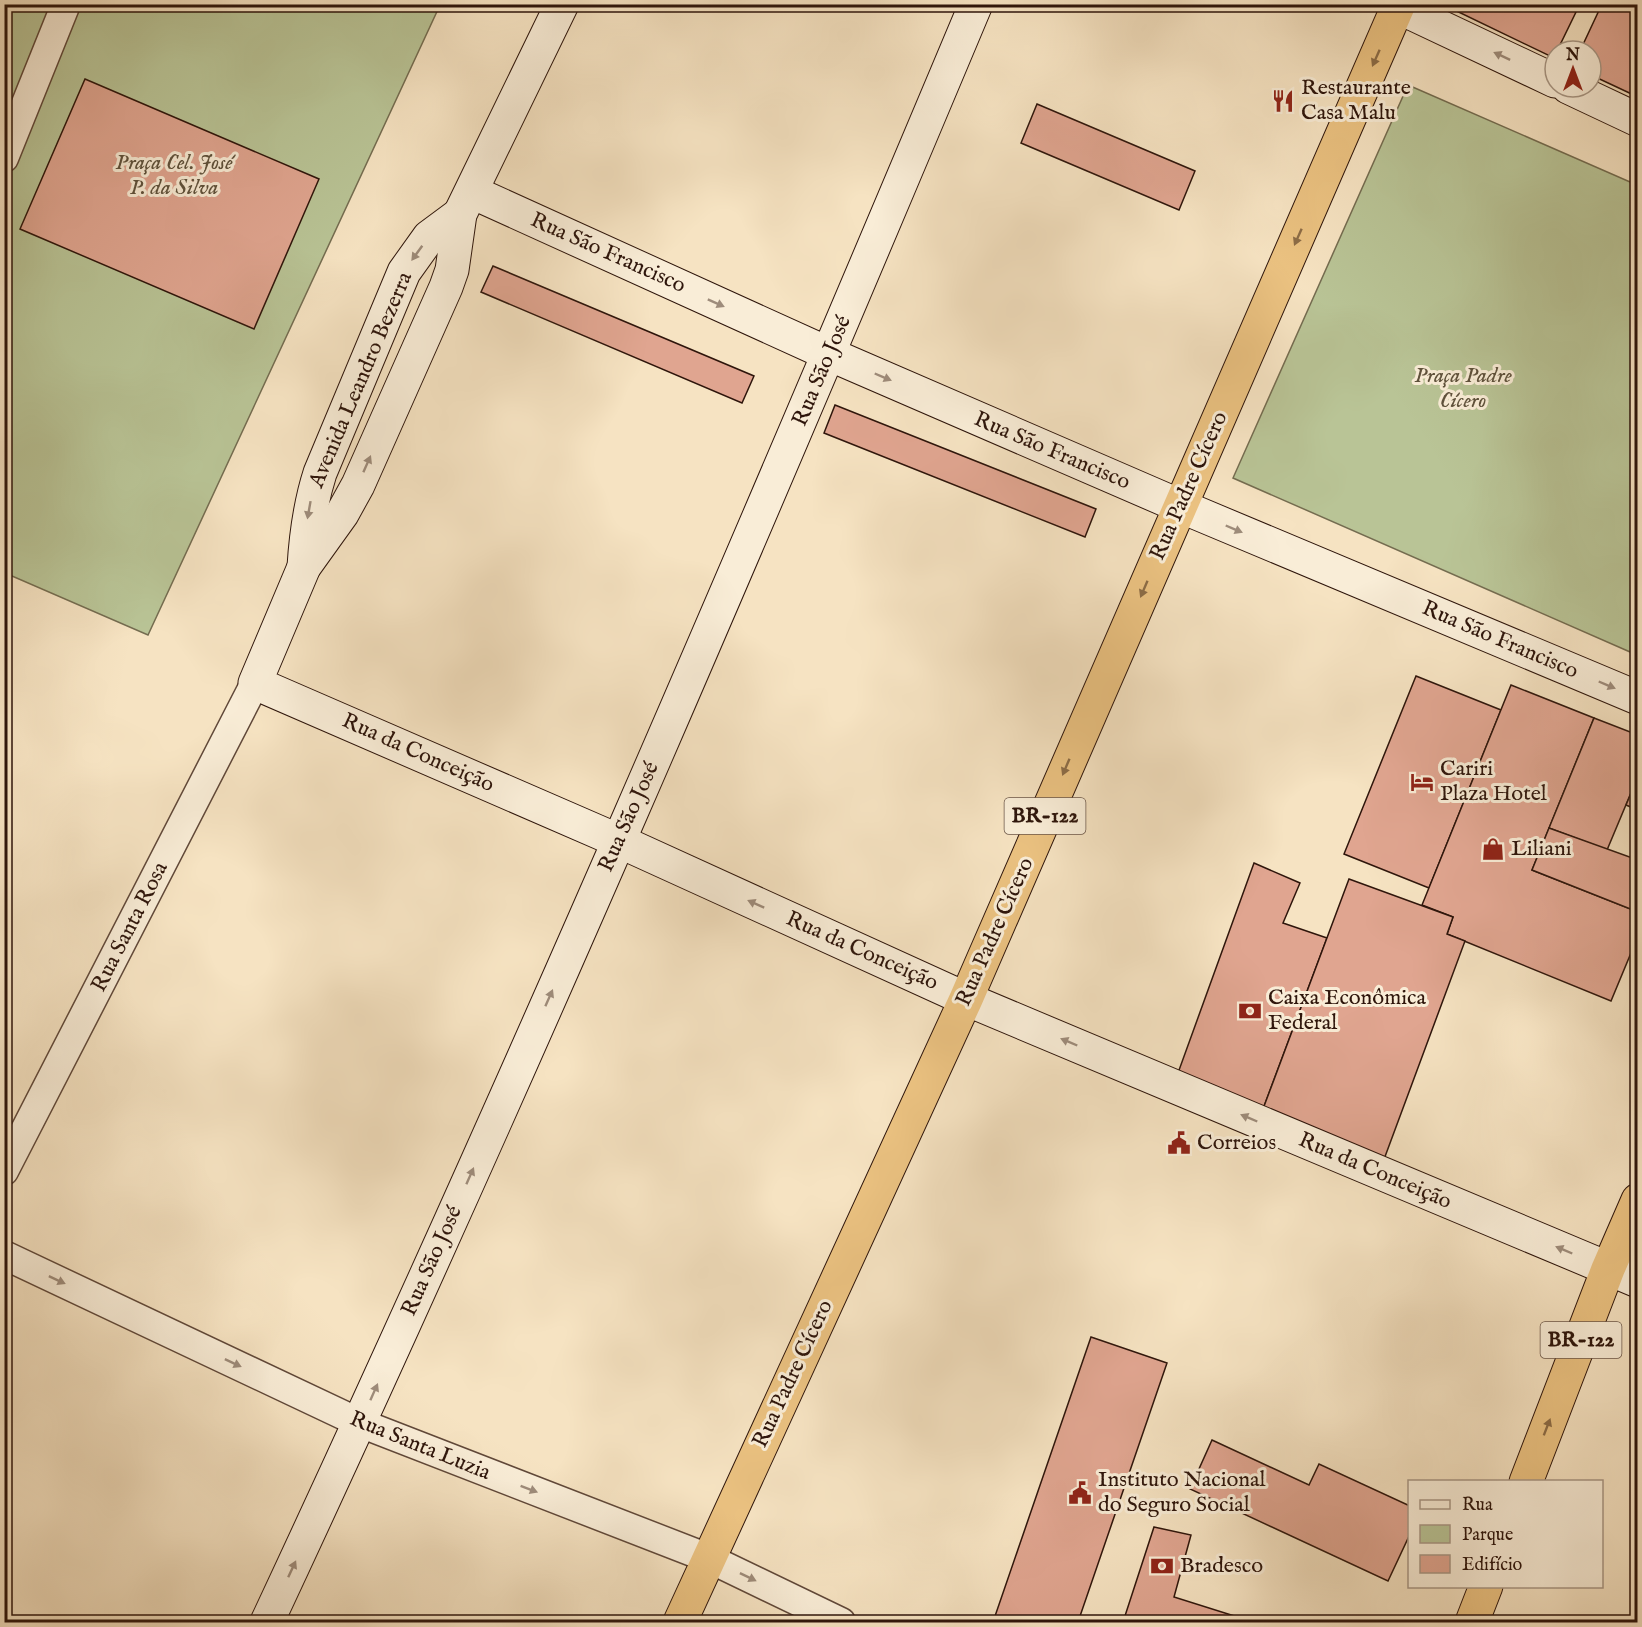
<svg xmlns="http://www.w3.org/2000/svg" width="1642" height="1627" font-family="'IM FELL English',serif">
<style>
.green{fill:#b9c496;stroke:#746c50;stroke-width:1.5}
.building{fill:#e0a590;stroke:#2e150b;stroke-width:1.5}
.lines{fill:none;stroke-linecap:round;stroke-linejoin:round}
.street-casing{stroke:#604839;stroke-width:31}
.secondary-casing{stroke:#2e150b;stroke-width:35}
.highway-casing{stroke:#2e150b;stroke-width:35}
.street{stroke:#f9edd7;stroke-width:28}
.secondary{stroke:#f9edd7;stroke-width:33}
.highway{stroke:#ebc281;stroke-width:33}
.oneway{fill:#9e8c7b}
.oneway2{fill:#8c6c46}
.labels{text-anchor:middle;dominant-baseline:central;stroke-width:6;stroke-linejoin:round;paint-order:stroke}
.shield{fill:#f9edd7;stroke:#6b5648;stroke-width:1.5}
.shield-label{font-size:21px;font-weight:bold;fill:#2e150b}
.poi-label{font-size:22px;fill:#2e150b;stroke:#f9edd7;text-anchor:start}
.park-label{font-size:22px;font-style:italic;fill:#5f523c;stroke:#f9edd7}
.street-label{font-size:22px;fill:#2e150b;stroke:#f9edd7}
</style>
<rect width="100%" height="100%" fill="#f6e3c2"/>
<filter id="stains"><feTurbulence type="fractalNoise" baseFrequency=".00333" numOctaves="4"/><feColorMatrix values="0 0 0 0 .2 0 0 0 0 .09 0 0 0 0 .02 0 0 0 .5 -.17"/></filter>
<radialGradient id="worn" r=".72"><stop offset=".6" stop-color="#630" stop-opacity="0"/><stop offset="1" stop-color="#630" stop-opacity=".3"/></radialGradient>
<g class="green">
<polygon points="5,5 440,5 148,635 5,573"/>
<polygon points="1408,85 1637,185 1637,655 1233,478"/>
</g>
<g class="building">
<polygon points="1442,4 1561,4 1576,12 1557,51 1555,51 1554,58"/>
<polygon points="1602,4 1638,4 1638,97 1591,75 1591,51 1580,51"/>
<polygon points="85,79 319,179 254,329 20,229"/>
<polygon points="1037,104 1195,171 1179,210 1021,143"/>
<polygon points="493,266 754,376 742,403 481,292"/>
<polygon points="835,405 1096,509 1085,537 824,433"/>
<polygon points="1416,676 1501,710 1429,888 1344,854"/>
<polygon points="1511,685 1594,718 1532,870 1638,912 1638,936 1611,1001 1447,934 1453,917 1422,905"/>
<polygon points="1594,718 1638,735 1638,776 1607,850 1549,828"/>
<polygon points="1638,777 1638,810 1626,805"/>
<polygon points="1549,828 1638,860 1638,912 1532,870"/>
<polygon points="1254,863 1300,883 1283,923 1327,938 1260,1117 1174,1084"/>
<polygon points="1349,879 1453,917 1447,934 1465,941 1383,1162 1260,1117"/>
<polygon points="1091,1337 1167,1363 1078,1622 993,1622"/>
<polygon points="1212,1440 1309,1485 1319,1464 1410,1506 1410,1534 1388,1581 1190,1489"/>
<polygon points="1154,1527 1191,1535 1174,1597 1244,1619 1243,1622 1123,1622"/>
</g>
<g class="lines">
<g class="street-casing">
<g id="street">
<polyline points="4,158 66,4"/>
<polyline points="4,1171 255,683"/>
<polyline points="4,1255 360,1423 708,1558 841,1622"/>
</g>
</g>
<g class="secondary-casing">
<g id="secondary">
<polyline points="562,4 460,214 452,270 446,287 358,485 342,514 304,567 255,683 619,841 966,999 1638,1281"/>
<polyline points="1392,4 1555,81"/>
<polyline points="1568,87 1638,120"/>
<polyline points="472,192 829,354 1180,506 1638,698"/>
<path d="M304 567C306 534 310 504 320 473L404 272 429 237 460 214"/>
<path d="M267 1622C516 1089 748 547 976 4"/>
</g>
</g>
<g class="highway-casing">
<g id="highway">
<polyline points="1526,1482 1608,1269 1638,1200"/>
<polyline points="680,1622 966,999 1399,4"/>
<polyline points="1472,1622 1486,1586"/>
</g>
</g>
<use href="#street" class="street"/>
<use href="#secondary" class="secondary"/>
<use href="#highway" class="highway"/>
</g>
<defs><path id="oneway-solid" d="M-6-.8H1V-3.2L6.5 0L1 3.2V.8H-6Z" transform="scale(1.5)"/></defs>
<g class="oneway">
<use href="#oneway-solid" transform="translate(1502 56) rotate(-155)"/>
<use href="#oneway-solid" transform="translate(417 253) rotate(126)"/>
<use href="#oneway-solid" transform="translate(716 303) rotate(24)"/>
<use href="#oneway-solid" transform="translate(883 377) rotate(23)"/>
<use href="#oneway-solid" transform="translate(367 464) rotate(-66)"/>
<use href="#oneway-solid" transform="translate(309 510) rotate(100)"/>
<use href="#oneway-solid" transform="translate(1234 529) rotate(23)"/>
<use href="#oneway-solid" transform="translate(1607 685) rotate(23)"/>
<use href="#oneway-solid" transform="translate(756 904) rotate(-156)"/>
<use href="#oneway-solid" transform="translate(549 998) rotate(-66)"/>
<use href="#oneway-solid" transform="translate(1069 1042) rotate(-157)"/>
<use href="#oneway-solid" transform="translate(1249 1118) rotate(-157)"/>
<use href="#oneway-solid" transform="translate(470 1176) rotate(-66)"/>
<use href="#oneway-solid" transform="translate(1564 1250) rotate(-157)"/>
<use href="#oneway-solid" transform="translate(57 1280) rotate(25)"/>
<use href="#oneway-solid" transform="translate(233 1363) rotate(25)"/>
<use href="#oneway-solid" transform="translate(374 1392) rotate(-66)"/>
<use href="#oneway-solid" transform="translate(529 1489) rotate(21)"/>
<use href="#oneway-solid" transform="translate(292 1569) rotate(-65)"/>
<use href="#oneway-solid" transform="translate(748 1577) rotate(26)"/>
</g>
<g class="oneway2">
<use href="#oneway-solid" transform="translate(1376 58) rotate(114)"/>
<use href="#oneway-solid" transform="translate(1298 237) rotate(114)"/>
<use href="#oneway-solid" transform="translate(1144 589) rotate(113)"/>
<use href="#oneway-solid" transform="translate(1066 767) rotate(113)"/>
<use href="#oneway-solid" transform="translate(1547 1427) rotate(-69)"/>
</g>
<defs>
<g id="restaurant-bare" transform="scale(1.8)"><path d="M-5-6h1v4h1v-4h1v4h1v-4h1v5L-1.5 .5V6h-2V.5L-5-1ZM5-6V6H3V1.5H1.5Q1.5-4 5-6Z" fill="#8f2418" stroke="#f9edd7" stroke-width="2.5" paint-order="stroke"/></g>
<g id="hotel-bare" transform="scale(1.8)"><path d="M-6-4.5h1.5V1H6V5H4.5V3h-9V5H-6ZM-4 0a1.8 1.8 0 1 1 3.6 0ZM.5 0V-2.5h3Q6-2.5 6 0Z" fill="#8f2418" stroke="#f9edd7" stroke-width="2.5" paint-order="stroke"/></g>
<g id="shop-bare" transform="scale(1.8)"><path d="M-5-2.5h2.3a2.7 3.5 0 0 1 5.4 0H5L5.5 6h-11ZM-1.5-2.5h3a1.5 2.3 0 0 0-3 0Z" fill="#8f2418" stroke="#f9edd7" stroke-width="2.5" paint-order="stroke"/></g>
<g id="bank-bare" transform="scale(1.8)"><path d="M-6-4H6V4H-6ZM0-2.3a2.3 2.3 0 1 0 0 4.6a2.3 2.3 0 1 0 0-4.6Z" fill="#8f2418" stroke="#f9edd7" stroke-width="2.5" paint-order="stroke"/></g>
<g id="civic-bare" transform="scale(1.8)"><path d="M-.6-6.5H3V-4.5H.6V-3L4-1V1h2V6H-6V1h2V-1L-.6-3ZM-1.2 2.5V6h2.4V2.5Z" fill="#8f2418" stroke="#f9edd7" stroke-width="2.5" paint-order="stroke"/></g>
</defs>
<g fill-rule="evenodd">
<use href="#restaurant-bare" x="1283" y="101"/>
<use href="#hotel-bare" x="1422" y="782"/>
<use href="#shop-bare" x="1493" y="849"/>
<use href="#bank-bare" x="1250" y="1011"/>
<use href="#civic-bare" x="1179" y="1143"/>
<use href="#civic-bare" x="1080" y="1493"/>
<use href="#bank-bare" x="1162" y="1566"/>
</g>
<g class="labels">
<g class="shield">
<rect x="1004.5" y="798" width="81" height="36" rx="4.5"/>
<rect x="1540.5" y="1322" width="81" height="36" rx="4.5"/>
</g>
<g class="shield-label">
<text x="1045" y="816">BR-122</text>
<text x="1581" y="1340">BR-122</text>
</g>
<g class="poi-label">
<text x="1301" y="88">Restaurante<tspan x="1301" dy="25">Casa Malu</tspan></text>
<text x="1440" y="769">Cariri<tspan x="1440" dy="25">Plaza Hotel</tspan></text>
<text x="1511" y="849">Liliani</text>
<text x="1268" y="998">Caixa Econômica<tspan x="1268" dy="25">Federal</tspan></text>
<text x="1197" y="1143">Correios</text>
<text x="1098" y="1480">Instituto Nacional<tspan x="1098" dy="25">do Seguro Social</tspan></text>
<text x="1180" y="1566">Bradesco</text>
</g>
<g class="park-label">
<text x="174" y="163">Praça Cel. José<tspan x="174" dy="25">P. da Silva</tspan></text>
<text x="1463" y="376">Praça Padre<tspan x="1463" dy="25">Cícero</tspan></text>
</g>
<g class="street-label">
<text transform="translate(608 253) rotate(24)">Rua São Francisco</text>
<text transform="translate(822 371) rotate(-67)">Rua São José</text>
<text transform="translate(361 380) rotate(-67)">Avenida Leandro Bezerra</text>
<text transform="translate(1052 451) rotate(23)">Rua São Francisco</text>
<text transform="translate(1189 486) rotate(-66)">Rua Padre Cícero</text>
<text transform="translate(1500 640) rotate(23)">Rua São Francisco</text>
<text transform="translate(418 753) rotate(24)">Rua da Conceição</text>
<text transform="translate(629 817) rotate(-66)">Rua São José</text>
<text transform="translate(130 927) rotate(-63)">Rua Santa Rosa</text>
<text transform="translate(995 932) rotate(-66)">Rua Padre Cícero</text>
<text transform="translate(862 951) rotate(24)">Rua da Conceição</text>
<text transform="translate(1375 1171) rotate(23)">Rua da Conceição</text>
<text transform="translate(432 1261) rotate(-66)">Rua São José</text>
<text transform="translate(793 1374) rotate(-65)">Rua Padre Cícero</text>
<text transform="translate(420 1446) rotate(22)">Rua Santa Luzia</text>
</g>
</g>
<rect width="1642" height="1627" fill="none" stroke="#f6e3c2" stroke-width="24"/>
<rect x="6" y="6" width="1630" height="1615" fill="none" stroke="#2e150b" stroke-width="3"/>
<rect x="12" y="12" width="1618" height="1603" fill="none" stroke="#2e150b" stroke-width="1.5"/>
<rect x="1408" y="1480" width="195" height="108" fill="#f9edd7" stroke="#a89785" stroke-width="1.5"/>
<rect x="1420" y="1500" width="30" height="9" fill="#f9edd7" stroke="#a89785" stroke-width="1.5"/>
<text x="1462" y="1510" font-size="18" fill="#2e150b">Rua</text>
<rect x="1420" y="1525" width="30" height="18" fill="#b9c496" stroke="#a89785" stroke-width="1.5"/>
<text x="1462" y="1540" font-size="18" fill="#2e150b">Parque</text>
<rect x="1420" y="1555" width="30" height="18" fill="#e0a590" stroke="#a89785" stroke-width="1.5"/>
<text x="1462" y="1570" font-size="18" fill="#2e150b">Edifício</text>
<g transform="translate(1573 69)"><circle r="28" fill="#f9edd7" stroke="#a89785" stroke-width="1.5"/>
<path d="M0-4.5L10 22L0 15L-10 22Z" fill="#8f2418"/>
<text y="-9" font-size="16" font-weight="bold" text-anchor="middle" fill="#2e150b">N</text>
</g>
<rect width="100%" height="100%" filter="url(#stains)"/>
<rect width="100%" height="100%" fill="url(#worn)"/>
</svg>
